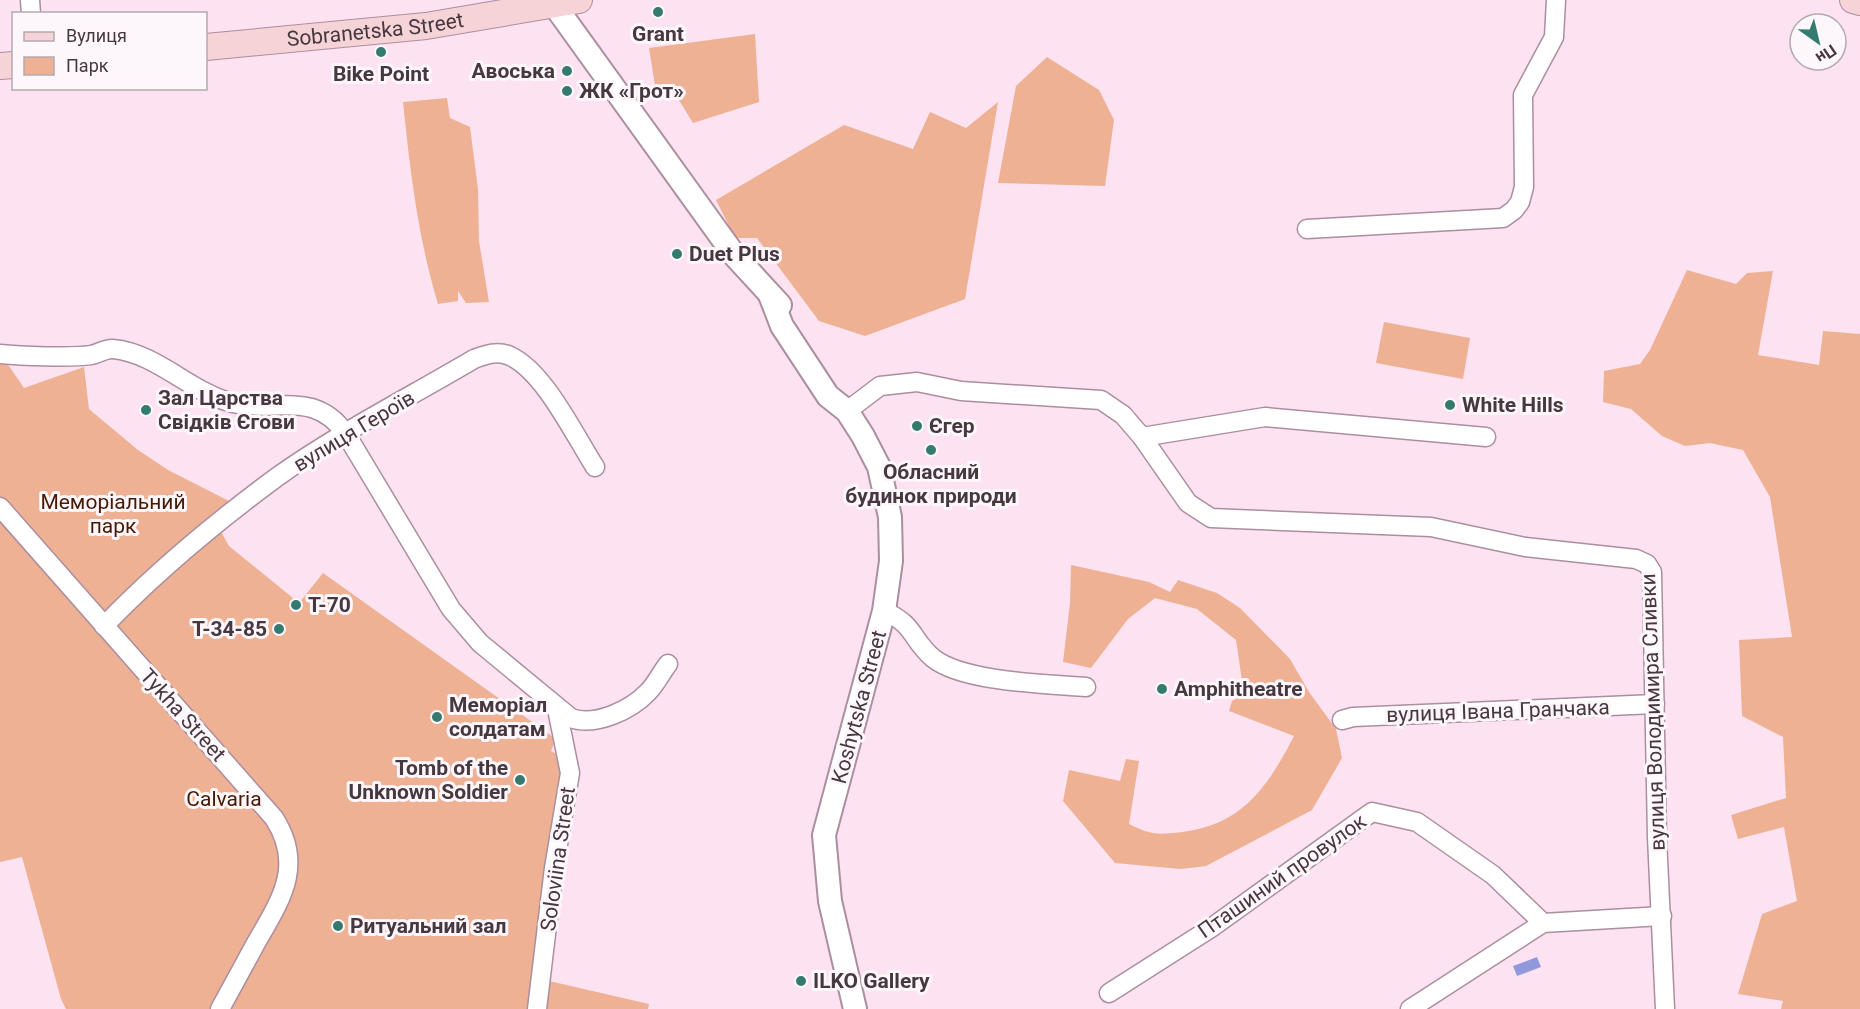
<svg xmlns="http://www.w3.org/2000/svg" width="1860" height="1009" font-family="Roboto,sans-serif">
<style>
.green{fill:#eeb193}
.water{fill:#9199dc}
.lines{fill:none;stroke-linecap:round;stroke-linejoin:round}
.minor-casing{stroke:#ab8e9f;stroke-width:21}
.tertiary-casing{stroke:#ab8e9f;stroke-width:26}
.secondary-casing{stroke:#ab8e9f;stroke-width:28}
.minor{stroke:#fff;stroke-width:18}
.tertiary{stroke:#fff;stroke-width:22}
.secondary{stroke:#f6d3d7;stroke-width:26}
.poi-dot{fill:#357a6f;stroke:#fdf6fa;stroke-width:2}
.labels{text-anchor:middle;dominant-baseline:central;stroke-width:6;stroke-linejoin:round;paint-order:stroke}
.street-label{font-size:21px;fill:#45383f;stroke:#fdf6fa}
.poi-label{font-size:21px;font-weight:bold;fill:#45383f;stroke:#fdf6fa;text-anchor:start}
.park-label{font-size:21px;fill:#471a01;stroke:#fdf6fa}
</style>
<rect width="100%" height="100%" fill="#fde2f1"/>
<g class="green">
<polygon points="755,34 759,102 693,123 671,87 656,92 649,48"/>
<polygon points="1047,57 1099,90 1114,120 1105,186 998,183 1016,86"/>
<path d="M447 98 450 118 470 127 478 189 479 241 489 302 466 303 458 291V301L438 304C418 238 410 170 403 102Z"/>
<polygon points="998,102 965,299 865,336 819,321 757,238 735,238 716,200 844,125 913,149 930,112 966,128"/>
<polygon points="1687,270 1736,284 1747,273 1773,271 1758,355 1819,365 1823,331 1860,334 1860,1009 1781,1009 1783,1001 1738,994 1762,914 1797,901 1784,827 1738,839 1731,815 1786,798 1783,737 1742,716 1739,640 1792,637 1770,497 1743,450 1710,443 1685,446 1662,436 1631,409 1603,402 1604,371 1640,364 1650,350"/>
<polygon points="1384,322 1470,338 1463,379 1376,363"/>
<polygon points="0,360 9,366 24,388 84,367 89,409 138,450 168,470 231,502 214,519 229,546 299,603 323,573 556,739 551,751 564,758 549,981 649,1004 648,1009 66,1009 61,999 22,857 0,862"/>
<path d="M1071 565 1149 582 1170 592 1178 580 1217 593 1240 608 1290 659 1309 692 1336 729 1342 758 1312 810 1206 866 1181 869 1115 863 1063 801 1069 770 1120 781 1126 759 1139 761 1129 824C1151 835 1158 835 1182 832 1243 825 1268 786 1294 736L1229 711 1232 701 1244 694 1236 640 1197 609 1155 598 1128 619 1091 668 1063 662 1070 603Z"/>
</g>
<polygon class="water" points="1537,957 1541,967 1517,976 1513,966"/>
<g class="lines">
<g class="minor-casing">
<g id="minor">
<polyline points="30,0 31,14"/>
<polyline points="1307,229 1503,218 1514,210 1520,202 1524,187 1523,95 1554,37 1556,0"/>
<path d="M0 354C20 356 72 358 91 355 98 354 106 348 113 349 157 353 191 393 233 403 277 413 314 389 346 434L451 609 480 643 571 718C595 727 631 710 648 692 656 684 661 673 668 664"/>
<polyline points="847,411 880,386 917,382 961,391 1101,400 1123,415 1142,437 1188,503 1211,518 1431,527 1525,547 1636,559 1647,564 1652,572 1657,837 1665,1009"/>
<polyline points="1142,437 1265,417 1486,437"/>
<path d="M0 507 274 818C305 866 280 901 256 943 244 965 232 987 220 1009"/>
<path d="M884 611C916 625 911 640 933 658 962 682 1048 684 1086 687"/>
<path d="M104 626C156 572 216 522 277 477 339 433 408 398 474 359 485 355 498 350 510 356 544 371 575 436 595 467"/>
<polyline points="1342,720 1353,717 1655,704"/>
<polyline points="1109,993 1211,928 1372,812 1417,822 1493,875 1543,923"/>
<polyline points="537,1009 554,868 570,773 557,709"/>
<polyline points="1410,1009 1543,923 1662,916"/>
</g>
</g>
<g class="tertiary-casing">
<g id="tertiary">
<polyline points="555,6 735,256 780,305"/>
<polyline points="770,295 782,326 828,396 847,411 863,436 879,467 890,517 891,561 884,611 824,835 830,901 855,1009"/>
</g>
</g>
<g class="secondary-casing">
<g id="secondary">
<polyline points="1853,0 1860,2"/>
<path id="s1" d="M206 47 426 26 579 0"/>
<polyline points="0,66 14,65"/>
</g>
</g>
<use href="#minor" class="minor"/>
<use href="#tertiary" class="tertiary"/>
<use href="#secondary" class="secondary"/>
</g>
<g class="poi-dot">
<circle cx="658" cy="12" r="6"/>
<circle cx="381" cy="52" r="6"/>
<circle cx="567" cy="71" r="6"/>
<circle cx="567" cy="91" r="6"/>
<circle cx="677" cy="254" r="6"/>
<circle cx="1450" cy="405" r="6"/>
<circle cx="146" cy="410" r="6"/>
<circle cx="917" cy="426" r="6"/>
<circle cx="931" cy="450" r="6"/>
<circle cx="296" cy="605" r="6"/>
<circle cx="279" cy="629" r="6"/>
<circle cx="1162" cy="689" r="6"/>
<circle cx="437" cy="717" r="6"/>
<circle cx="520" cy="780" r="6"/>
<circle cx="338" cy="926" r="6"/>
<circle cx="801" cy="981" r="6"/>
</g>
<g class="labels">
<g class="street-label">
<text stroke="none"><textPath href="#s1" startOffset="170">Sobranetska Street</textPath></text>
<text transform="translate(354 431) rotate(-31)">вулиця Героїв</text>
<text transform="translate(859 707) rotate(-75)">Koshytska Street</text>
<text transform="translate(1498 711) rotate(-2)">вулиця Івана Гранчака</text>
<text transform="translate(1653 712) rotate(-92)">вулиця Володимира Сливки</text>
<text transform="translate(183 715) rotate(48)">Tykha Street</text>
<text transform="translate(558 859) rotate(-82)">Soloviina Street</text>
<text transform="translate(1282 876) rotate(-35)">Пташиний провулок</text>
</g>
<g class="poi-label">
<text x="658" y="34" text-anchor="middle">Grant</text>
<text x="555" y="71" text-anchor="end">Авоська</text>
<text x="381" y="74" text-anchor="middle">Bike Point</text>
<text x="579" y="91">ЖК «Грот»</text>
<text x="689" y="254">Duet Plus</text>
<text x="158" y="398">Зал Царства<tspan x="158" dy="24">Свідків Єгови</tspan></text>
<text x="1462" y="405">White Hills</text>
<text x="929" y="426">Єгер</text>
<text x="931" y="472" text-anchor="middle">Обласний<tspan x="931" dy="24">будинок природи</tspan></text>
<text x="308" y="605">Т-70</text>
<text x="267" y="629" text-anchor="end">Т-34-85</text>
<text x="1174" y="689">Amphitheatre</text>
<text x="449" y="705">Меморіал<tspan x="449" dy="24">солдатам</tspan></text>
<text x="508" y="768" text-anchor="end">Tomb of the<tspan x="508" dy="24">Unknown Soldier</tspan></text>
<text x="350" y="926">Ритуальний зал</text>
<text x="813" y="981">ILKO Gallery</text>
</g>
<g class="park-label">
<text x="113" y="502">Меморіальний<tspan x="113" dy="24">парк</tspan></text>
<text x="224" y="799">Calvaria</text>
</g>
</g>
<rect x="12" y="12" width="195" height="78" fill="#fdf6fa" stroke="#b3aaaf" stroke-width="1.5"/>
<rect x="24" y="32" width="30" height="9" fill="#f6d3d7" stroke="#b3aaaf" stroke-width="1.5"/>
<text x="66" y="42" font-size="18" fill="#45383f">Вулиця</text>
<rect x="24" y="57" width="30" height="18" fill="#eeb193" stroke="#b3aaaf" stroke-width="1.5"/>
<text x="66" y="72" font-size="18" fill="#45383f">Парк</text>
<g transform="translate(1818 42) rotate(146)"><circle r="28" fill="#fdf6fa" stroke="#b3aaaf" stroke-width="1.5"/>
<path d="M0-4.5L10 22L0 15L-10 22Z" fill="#357a6f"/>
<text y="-9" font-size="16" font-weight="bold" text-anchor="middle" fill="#45383f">Пн</text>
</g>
</svg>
